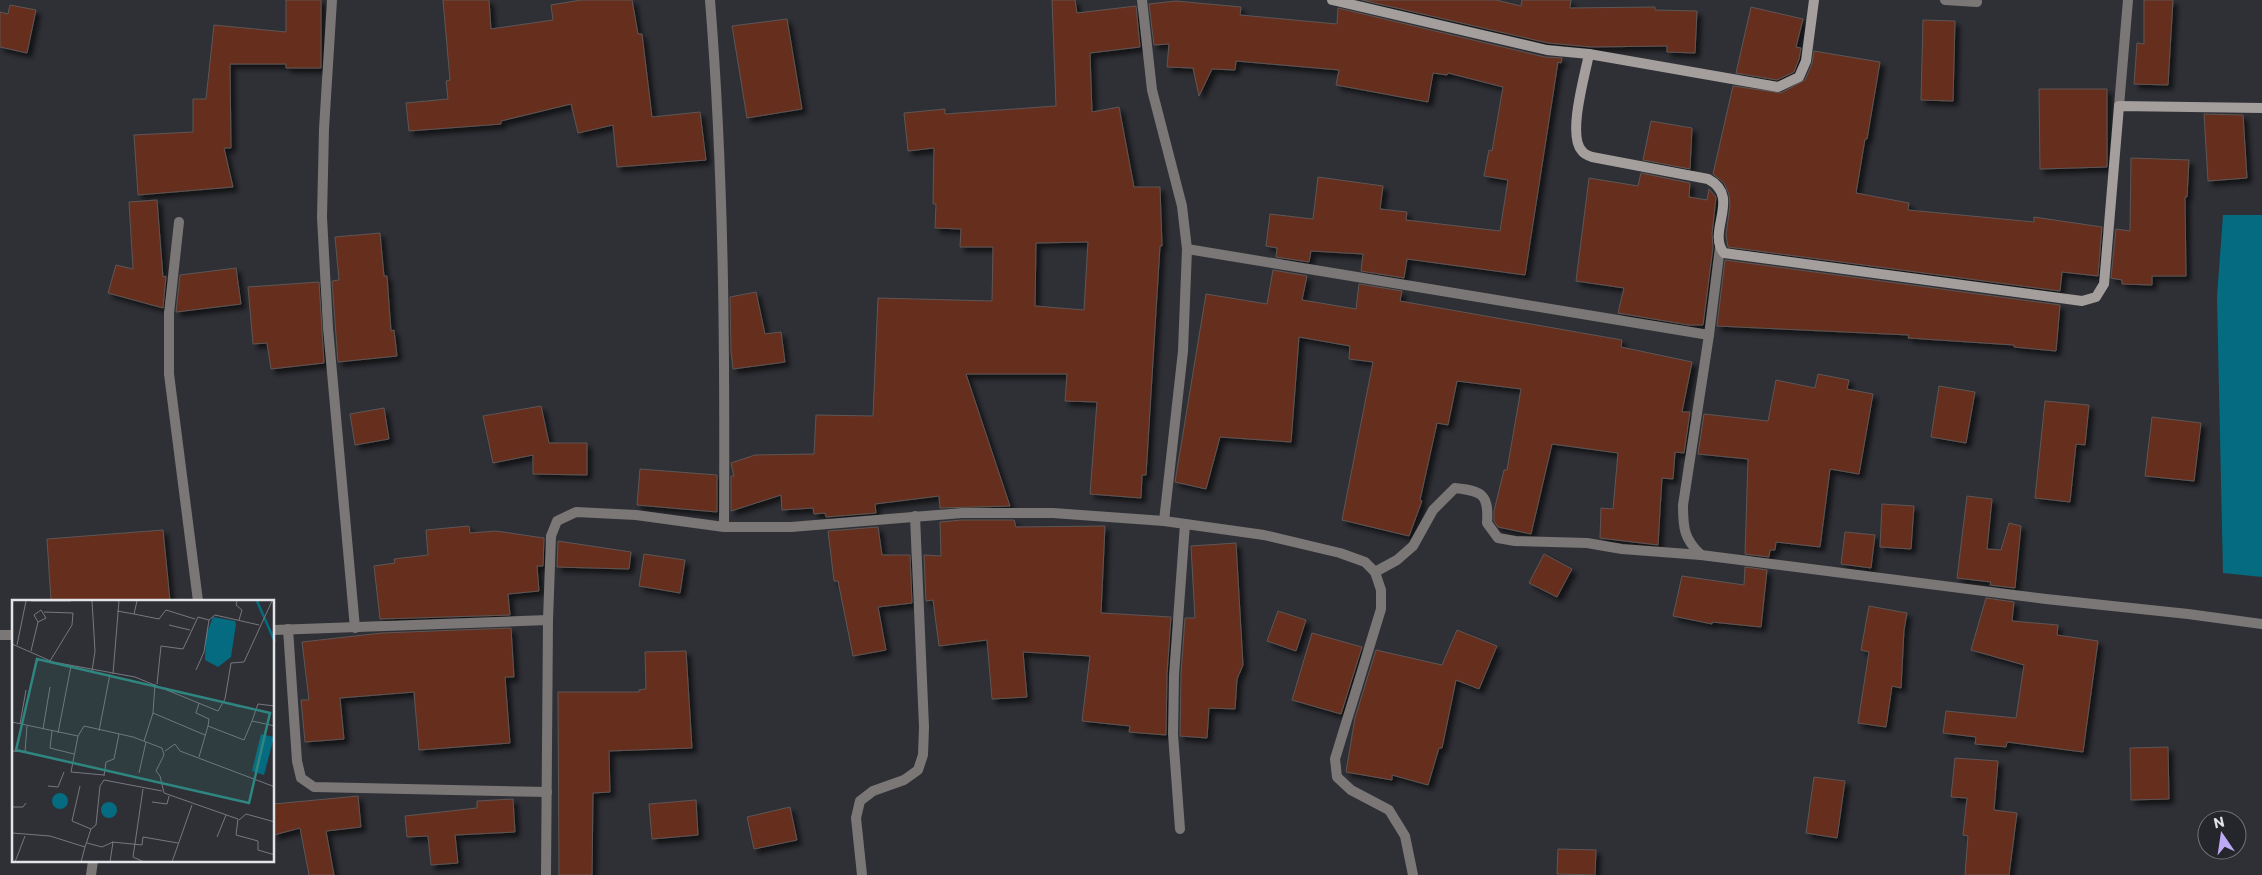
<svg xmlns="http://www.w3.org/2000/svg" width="2262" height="875" font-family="Commissioner,sans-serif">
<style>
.water{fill:#056b80}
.building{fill:#662d1f;stroke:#5e5654;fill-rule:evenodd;filter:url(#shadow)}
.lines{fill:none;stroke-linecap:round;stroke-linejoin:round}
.street{stroke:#7b7776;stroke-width:10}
.secondary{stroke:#a49e9d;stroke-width:10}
.inset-river{fill:none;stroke:#056b80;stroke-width:2.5}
.inset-road{fill:none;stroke:#77787d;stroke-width:1}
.view{fill:#2f8680;fill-opacity:0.15;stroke:#2f8680;stroke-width:2.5}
.inset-edge{fill:none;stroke:#e3e4e8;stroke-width:2.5}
</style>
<defs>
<filter id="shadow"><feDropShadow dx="4.5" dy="4.5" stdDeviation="2.5" flood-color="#0009"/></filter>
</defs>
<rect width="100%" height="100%" fill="#2f3036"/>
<polygon class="water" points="2223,215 2262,215 2262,577 2223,573 2217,297"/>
<g class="building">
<polygon points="286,0 321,0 321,68 286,68 286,64 230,64 231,148 224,148 233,187 138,195 134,135 193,132 193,99 206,99 214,25 286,32"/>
<polygon points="443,0 489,0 491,29 553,20 551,5 581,0 632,0 638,34 642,34 652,117 700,112 706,160 617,167 613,125 578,133 571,104 501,121 501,124 409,131 406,103 448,99 446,81 450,80"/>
<path d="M1052 0H1075L1077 13 1136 6 1140 47 1090 53 1092 112 1119 107 1134 187H1160L1162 246H1160L1146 475H1142L1141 498 1090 494 1097 402 1065 401 1067 374H966L1010 506 940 508 939 496 875 504 876 513 826 517 825 513 814 514 813 508 782 510 781 495 731 511V476H734L731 463 755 455 814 454 816 415 873 416 878 298 992 301 993 247H960L961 229 935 228 936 204H933L934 148 908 151 904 113 945 109V114L1056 106ZM1088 242 1084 310 1035 306 1036 243Z"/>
<polygon points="1362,0 1496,0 1521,6 1522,0 1571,0 1570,8 1655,7 1655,10 1697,11 1695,53 1667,52 1667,46 1591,47 1548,43"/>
<polygon points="2144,0 2173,0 2168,85 2134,84 2137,43 2144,44"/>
<polygon points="1176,1 1241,7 1240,15 1337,24 1338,8 1545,57 1562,58 1561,63 1558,62 1525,275 1407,259 1404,278 1361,271 1363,254 1311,251 1309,262 1276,257 1277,248 1266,246 1270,214 1313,219 1318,177 1383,186 1380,209 1407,212 1406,220 1500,231 1508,180 1484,176 1489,150 1492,151 1503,87 1448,73 1447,75 1433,73 1428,102 1336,85 1339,70 1236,61 1235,70 1212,69 1199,96 1193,68 1167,67 1169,44 1154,45 1149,4"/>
<polygon points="10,5 36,10 27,53 0,47 0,12 8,14"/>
<polygon points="1751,7 1803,19 1796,47 1801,48 1799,59 1794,72 1777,80 1736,73"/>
<polygon points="787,19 802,109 747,118 732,26"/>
<polygon points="1923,20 1955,21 1953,101 1921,100"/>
<polygon points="1814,51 1880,62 1867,139 1865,139 1856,193 1909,203 1908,210 2034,222 2034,217 2102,227 2098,276 2062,272 2060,291 1728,247 1726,235 1730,205 1729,194 1724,183 1713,174 1733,86 1781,93 1805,80 1812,64"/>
<polygon points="2039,89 2107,89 2107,167 2040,169"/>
<polygon points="2204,114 2243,115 2247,178 2208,181"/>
<polygon points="1651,121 1692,128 1690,169 1643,160"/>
<polygon points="2131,158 2189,160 2187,197 2185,197 2186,276 2152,276 2152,285 2122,284 2122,280 2111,278 2116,229 2130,231"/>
<polygon points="1641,173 1690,183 1689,197 1707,200 1709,189 1716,197 1712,234 1713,247 1703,325 1689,325 1618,313 1624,288 1576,281 1589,178 1638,186"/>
<polygon points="157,200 163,277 166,276 163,308 108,293 116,265 133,269 129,202"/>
<polygon points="380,233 384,276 387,276 391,331 394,330 397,356 338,362 332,281 339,280 335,237"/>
<polygon points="1725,260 2060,305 2056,351 2014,347 2014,345 1908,338 1909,335 1717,326"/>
<polygon points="236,268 241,304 176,312 180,275"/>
<polygon points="1273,270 1307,276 1302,300 1356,309 1359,284 1402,291 1400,301 1622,340 1621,347 1692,362 1682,412 1690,412 1684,453 1675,452 1673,479 1662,478 1658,545 1600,538 1601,508 1613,509 1618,453 1552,444 1531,534 1498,527 1494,521 1494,511 1504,470 1507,470 1521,389 1457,381 1448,425 1437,423 1420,500 1422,501 1409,536 1342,520 1373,362 1349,359 1350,346 1299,337 1291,442 1220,437 1206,489 1175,482 1206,294 1267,304"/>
<polygon points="319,282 324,363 271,369 267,343 253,344 248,287"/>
<polygon points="756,292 765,334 781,332 785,362 733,369 731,351 730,297"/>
<polygon points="1818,374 1849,380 1847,389 1873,394 1859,474 1830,469 1820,547 1776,542 1775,550 1770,550 1769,557 1745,554 1748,459 1698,454 1704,414 1768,421 1776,380 1815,388"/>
<polygon points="1939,386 1975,392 1966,443 1931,437"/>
<polygon points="2045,401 2089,405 2085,445 2076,444 2070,502 2035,498"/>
<polygon points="541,406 549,443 587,443 587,475 533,474 533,455 493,463 483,416"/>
<polygon points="384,408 389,439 355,445 350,414"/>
<polygon points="2152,417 2201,423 2194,481 2145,476"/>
<polygon points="640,469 717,475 717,512 637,505"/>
<polygon points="1967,496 1992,499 1987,549 2001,550 2009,523 2021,526 2015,588 1990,585 1991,582 1957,578"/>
<polygon points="1882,504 1914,506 1911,549 1880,547"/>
<polygon points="962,520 1014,520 1016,527 1105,526 1101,613 1171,617 1167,674 1166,735 1129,732 1130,726 1082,721 1090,656 1023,652 1027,697 992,699 987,640 939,646 933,600 926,601 924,555 941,556 940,522"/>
<polygon points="469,526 470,533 496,531 544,538 543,566 537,566 539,591 508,594 510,615 380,619 374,566 395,563 394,559 428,555 426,530"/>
<polygon points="878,527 882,555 910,555 912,603 878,607 886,650 853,656 838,581 834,581 828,531"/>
<polygon points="163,530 170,601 51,601 47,539"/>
<polygon points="1845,532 1875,535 1871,568 1841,564"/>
<polygon points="558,541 631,552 629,569 557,567"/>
<polygon points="1236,543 1243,665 1237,679 1235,709 1209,708 1207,738 1180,736 1181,675 1185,618 1195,618 1191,546"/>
<polygon points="644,554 685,560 680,593 639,586"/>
<polygon points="1544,554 1572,569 1557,597 1529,583"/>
<polygon points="1745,567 1767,570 1761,627 1712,622 1712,624 1673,616 1682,576 1744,585"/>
<polygon points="1986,598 2014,602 2012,621 2058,625 2057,635 2098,641 2083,752 2007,742 2006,747 1975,744 1976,737 1943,733 1946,711 2016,718 2024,665 1971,650"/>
<polygon points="1869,606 1907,613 1904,630 1901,688 1892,686 1886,727 1858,723 1869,652 1861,650"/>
<polygon points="1278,611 1306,620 1296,651 1267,641"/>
<polygon points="511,628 514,677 505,677 510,743 419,750 414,692 340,698 344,739 305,742 301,700 309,700 302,642 382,633"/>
<polygon points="1457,630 1497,646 1479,689 1456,680 1442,748 1439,748 1428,785 1392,775 1392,780 1346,772 1355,718 1376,650 1442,665"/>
<polygon points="1312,633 1362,647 1341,714 1292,700"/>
<polygon points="686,651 692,748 609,751 610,792 593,793 592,875 559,875 558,692 639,692 639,690 646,689 645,652"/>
<polygon points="2168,747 2169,799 2131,800 2130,748"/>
<polygon points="1955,758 1998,761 1994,810 2017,813 2009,875 1965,875 1968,836 1963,835 1967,798 1951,797"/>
<polygon points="1814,777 1845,781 1837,838 1806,833"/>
<polygon points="358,796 361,827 326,831 334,875 309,875 300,828 274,835 274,804"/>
<polygon points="513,799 515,832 455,835 458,863 431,865 428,836 407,837 405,816 477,808 477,801"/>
<polygon points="696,800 698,835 652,839 649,804"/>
<polygon points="790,807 797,840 754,849 747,817"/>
<polygon points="1558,849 1596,850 1595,875 1557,874"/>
</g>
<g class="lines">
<g class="street">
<polyline points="332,0 324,129 322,217 328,328 355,628"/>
<path d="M710 0C724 175 725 351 724 527"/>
<polyline points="1142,0 1152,90 1182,206 1187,249 1183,351 1164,521"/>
<polyline points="1945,0 1977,2"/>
<polyline points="2119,106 2128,0"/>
<polyline points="179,222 169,313 169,374 198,601"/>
<polyline points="1187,249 1709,335"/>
<path d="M1701 555C1684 539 1683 528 1683 505L1709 335 1720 247"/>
<path d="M1375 572 1397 560 1413 546 1433 510 1455 488C1482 491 1489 494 1487 523L1498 538 1515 541 1587 543 1622 549 1701 555 2046 599 2188 614 2262 624"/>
<polyline points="288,629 297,761 301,778 314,787 547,792"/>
<polyline points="274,630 548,620 551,536 557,521 576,512 636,515 724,527 791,527 962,513 1053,513 1164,521 1264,535 1340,553 1365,562 1375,572 1381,590 1381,609 1335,759 1337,777 1351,790 1389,810 1405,836 1413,875"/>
<polyline points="0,635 14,635"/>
<polyline points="1180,829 1173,734 1174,675 1185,524"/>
<polyline points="91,875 93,861"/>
<polyline points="546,875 548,620"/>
<polyline points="862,875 856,818 860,801 873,791 904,780 918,770 923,755 924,727 915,516"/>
</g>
<g class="secondary">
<polyline points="1332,0 1547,50 1589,54 1778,87 1799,77 1806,61 1814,0"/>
<path d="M1589 54C1585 75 1567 136 1582 151 1584 154 1589 156 1592 157L1708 179C1742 197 1706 231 1724 253L2082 301 2096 297 2104 284 2119 106 2262 108"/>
</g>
</g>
<g transform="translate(12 600)">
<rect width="262" height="262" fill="#2f3036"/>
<path d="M201 17 223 21 224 24 219 57 206 67 193 60 194 35ZM249 134 262 137 252 175 240 171ZM40 201a8 8 0 1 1 16 0a8 8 0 1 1-16 0ZM89 210a8 8 0 1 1 16 0a8 8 0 1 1-16 0Z" fill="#056b80"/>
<path class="inset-river" d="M245 1 263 42"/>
<path class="inset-road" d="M19 1H59M225 1 224 5 230 10 227 20M105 11 122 14 125 1M32 12 61 13 60 25 38 61M122 14 147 19 154 10 183 19M157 25 178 30M0 44 41 62 123 77 206 111 213 99 219 63 232 62 260 1M5 45 14 1M19 51 26 22 22 15 29 10 34 18 26 22M184 70 192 52 197 20M80 71 83 51 80 1M101 74 107 1M145 84 149 46 171 49 186 17 197 20 203 15 247 25M212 102 228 107M187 103 184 113 197 119 196 126 232 140 240 121 263 126M141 113 193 135M240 121 246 104 263 106M0 122 66 136 72 126 121 137 150 148 152 155 144 171 148 176 152 193 226 219 224 235 246 241V250L263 255M8 124 14 90M31 129 38 87M40 131 38 148 62 154M87 131 98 74M46 133 59 66M66 136 59 172 92 175M132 141 141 113 143 84M0 151 13 152 15 126M153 151 163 144 168 151 263 187M187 157 196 126M127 173 134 142M92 176 94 162 102 159 107 134M36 186 46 187 52 172M68 186 60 221 79 229 73 247M131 189 121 257 132 262M140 202 155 204 157 196M0 207H11L14 203M227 220 234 214 263 222M79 229 84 225 88 186 92 180 150 191M0 233 38 236 73 247 69 262M205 237 214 215M100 242 130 245 131 237 166 243M75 243 90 247 101 242 98 262M3 262 13 236M160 262 180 205"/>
<path class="view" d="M25 59 258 113 237 203 4 150Z"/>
<rect width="262" height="262" class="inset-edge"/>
</g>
<g transform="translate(2222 835) rotate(347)"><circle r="24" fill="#25262c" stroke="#717277"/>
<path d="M0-4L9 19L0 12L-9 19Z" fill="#bea9f4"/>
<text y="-8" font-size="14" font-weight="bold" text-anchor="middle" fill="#e3e4e8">N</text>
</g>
</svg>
